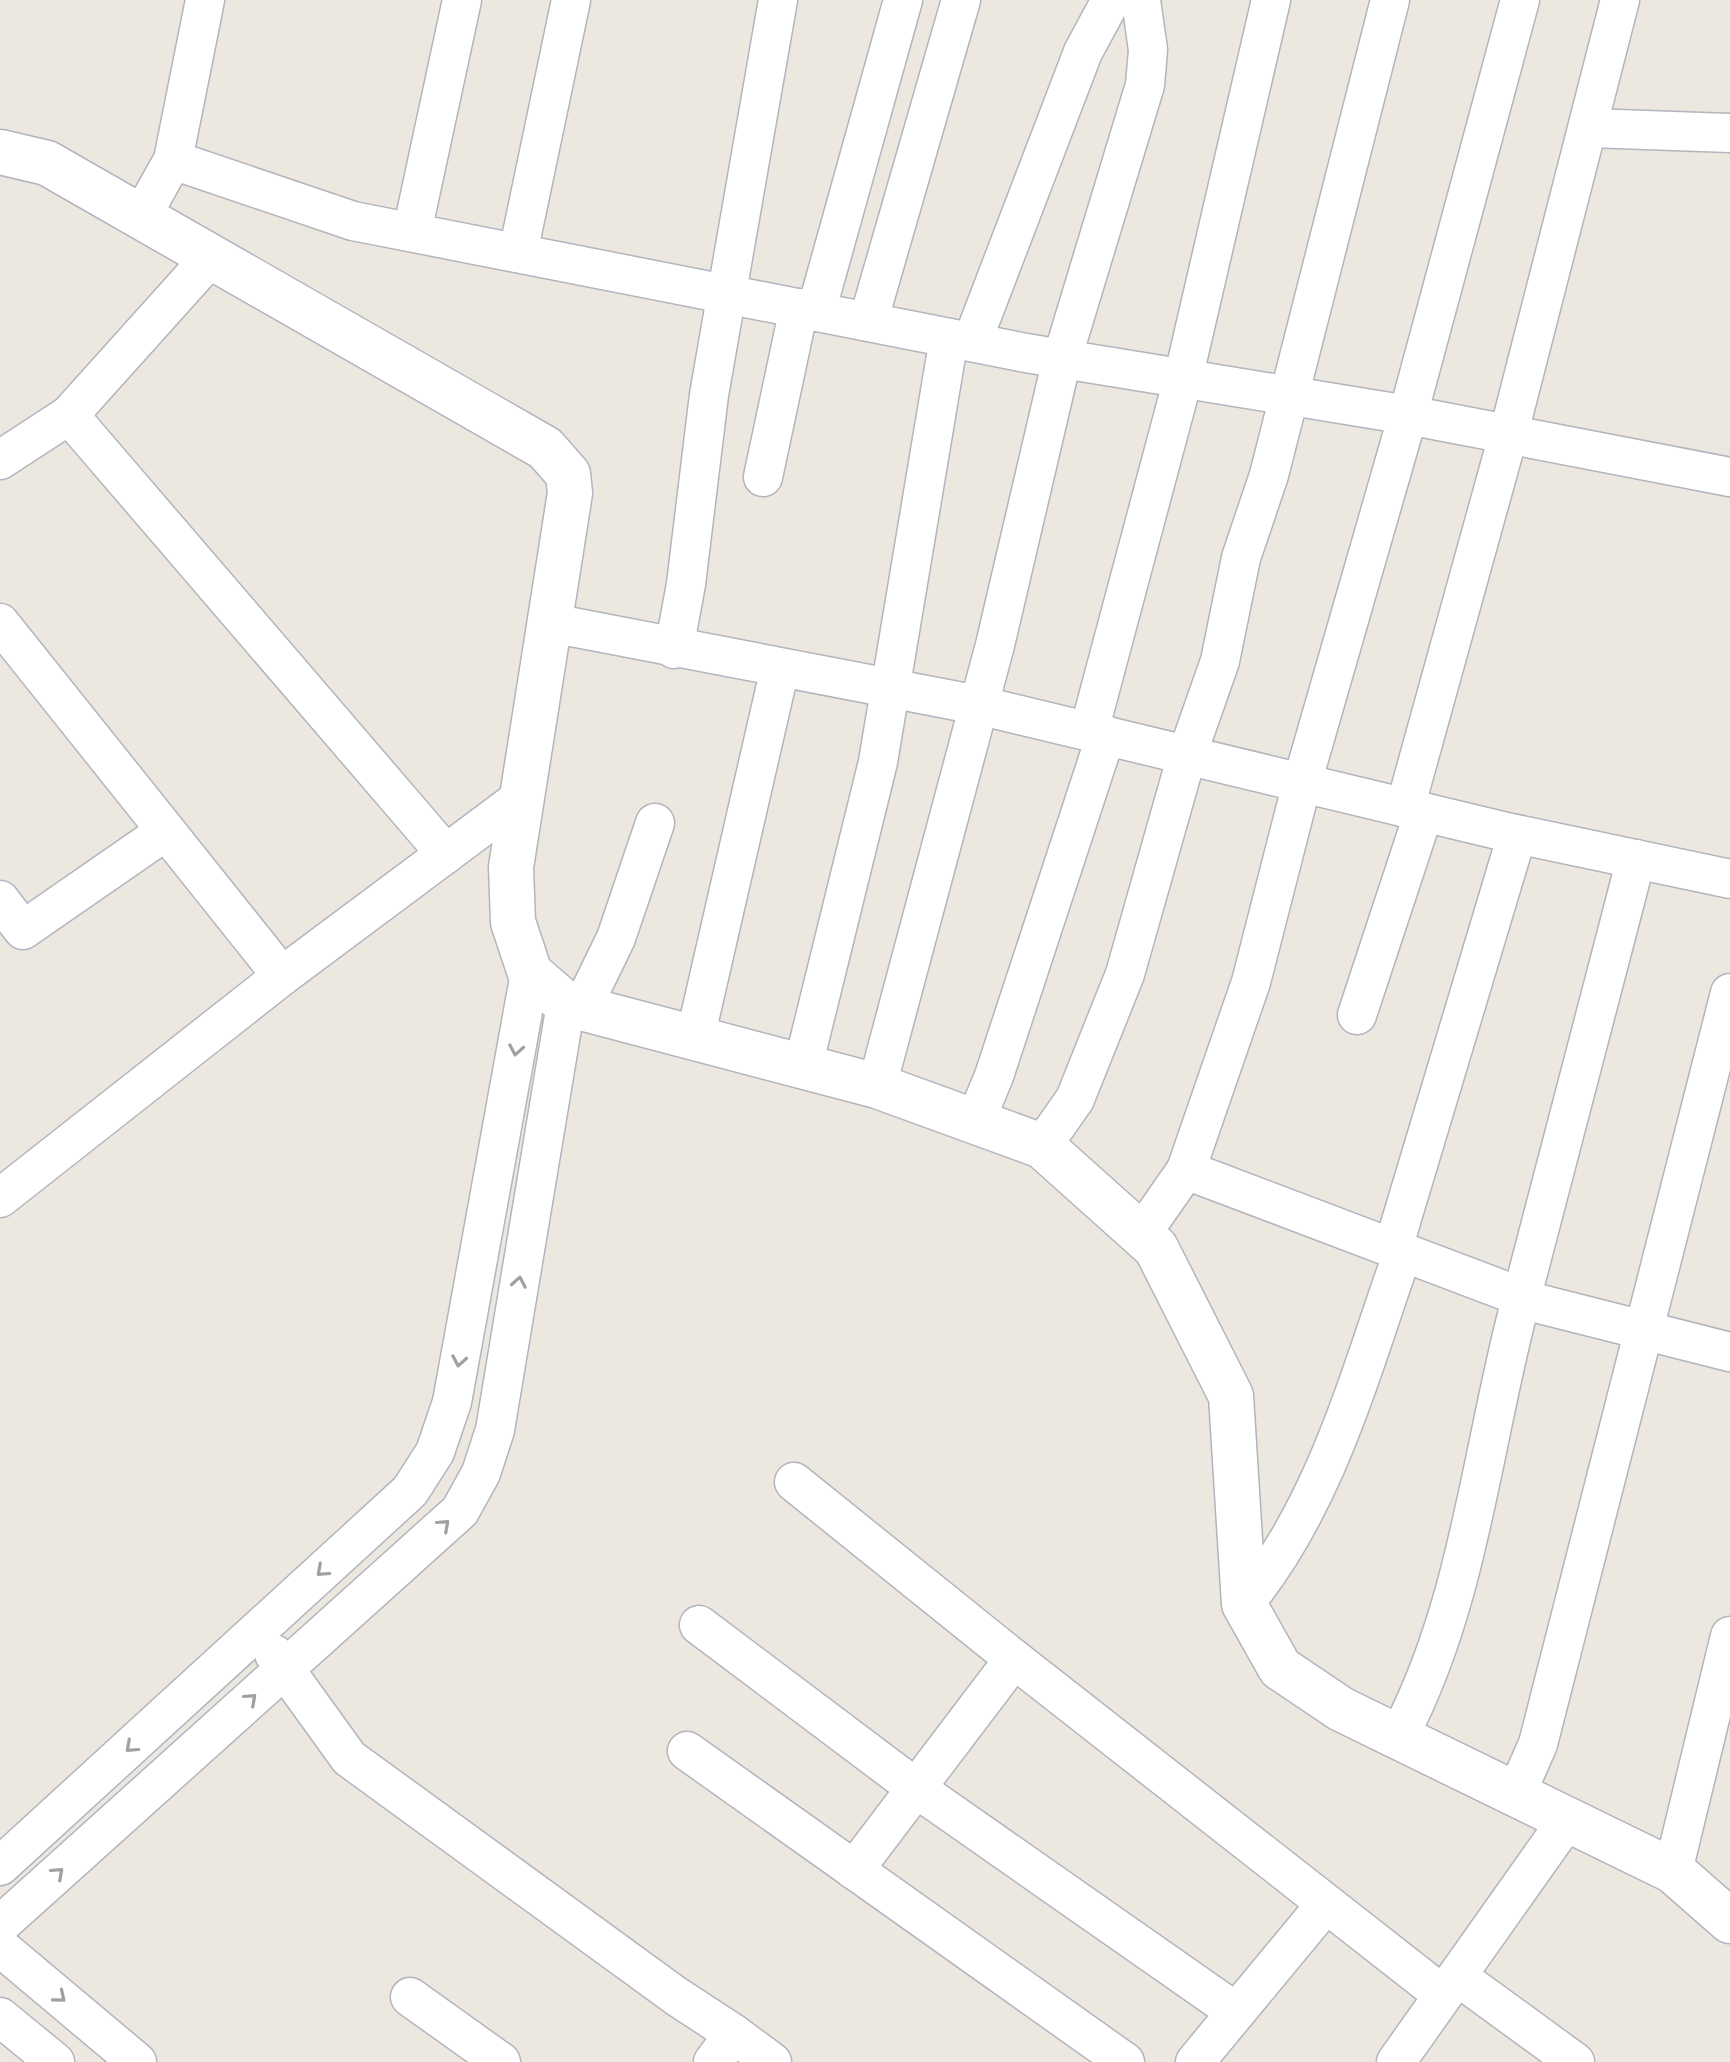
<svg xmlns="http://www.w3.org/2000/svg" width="1730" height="2062" font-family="Rubik,sans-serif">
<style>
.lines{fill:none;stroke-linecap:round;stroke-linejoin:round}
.minor-casing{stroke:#b3b4be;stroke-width:41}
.tertiary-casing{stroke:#b3b4be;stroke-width:47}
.minor{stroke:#fff;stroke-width:38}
.tertiary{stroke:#fff;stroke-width:44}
.oneway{stroke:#a0a0a0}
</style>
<rect width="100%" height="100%" fill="#ece8e0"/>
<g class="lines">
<g class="minor-casing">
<g id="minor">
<polyline points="1520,0 1408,415 1730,477"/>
<polyline points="1589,128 1730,133"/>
<polyline points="173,160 353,221 1026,353 1408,415 1302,783 1251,982 1186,1170"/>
<polyline points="141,217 173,160 205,0"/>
<polyline points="412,232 462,0"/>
<polyline points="518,253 571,0"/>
<polyline points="816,312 903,0"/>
<polyline points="868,322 961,0"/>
<polyline points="972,342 1083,52 1111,0"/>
<polyline points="69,415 211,257"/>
<polyline points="0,460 69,415 446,854"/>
<polyline points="763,477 799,308"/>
<polyline points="0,623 282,976 0,1198"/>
<polyline points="549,626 572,627 978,705 1502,831 1730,879"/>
<polyline points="674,649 686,584 709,395 778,0"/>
<polyline points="1089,731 1183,379 1271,0"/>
<polyline points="1405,808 1508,436 1620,0"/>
<polyline points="0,900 23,930 166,831"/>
<polyline points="282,976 522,797"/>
<polyline points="582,1008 616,938 655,823"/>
<polyline points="1357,1015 1424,812"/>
<polyline points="695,1038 780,668"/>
<polyline points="803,1066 878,762 949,338"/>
<polyline points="877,1086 995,645 1062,359 1145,85 1148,50 1141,0"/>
<polyline points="975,1122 994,1076 1106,735"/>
<polyline points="1042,1146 1075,1099 1125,974 1187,755 1220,661 1241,558 1269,475 1390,0"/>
<polyline points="1140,1236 1186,1170 1540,1304 1730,1352"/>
<polyline points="1393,1248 1517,835"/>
<polyline points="794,1482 1014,1659"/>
<path d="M1244 1604C1327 1503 1360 1373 1403 1252"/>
<polyline points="699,1625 917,1789 1236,2012"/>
<polyline points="274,1654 349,1758 676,1996 734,2034 713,2062"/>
<path d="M1399 1736C1468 1605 1481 1454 1518 1311 1557 1161 1597 1010 1636 859"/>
<polyline points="687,1751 1125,2062"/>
<polyline points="1516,1794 1538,1744 1730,993"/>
<polyline points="0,1866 410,1491 435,1452 452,1402 530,973"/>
<polyline points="854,1870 1014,1659 1443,1995"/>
<polyline points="1673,1871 1730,1636"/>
<polyline points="0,1925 460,1511 481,1473 495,1430 566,1004"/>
<polyline points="0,1947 137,2062"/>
<polyline points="1457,1976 1575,2062"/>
<polyline points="410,1997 501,2062"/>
<polyline points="0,2017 55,2062"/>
<polyline points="734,2034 772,2062"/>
<polyline points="1195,2062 1325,1905"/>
<polyline points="1396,2062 1568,1819"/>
</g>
</g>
<g class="tertiary-casing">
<polyline id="tertiary" points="0,152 47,163 545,448 568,474 570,493 511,867 513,922 530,973 566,1004 877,1086 1042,1146 1156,1248 1231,1396 1244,1604 1280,1668 1341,1709 1673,1871 1730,1921"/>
</g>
<use href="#minor" class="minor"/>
<use href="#tertiary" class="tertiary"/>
</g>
<defs><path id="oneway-chevron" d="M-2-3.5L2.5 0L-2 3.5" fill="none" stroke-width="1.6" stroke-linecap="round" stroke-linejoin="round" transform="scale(2)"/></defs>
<g class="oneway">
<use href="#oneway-chevron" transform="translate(516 1050) rotate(100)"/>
<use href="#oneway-chevron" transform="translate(519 1282) rotate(-80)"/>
<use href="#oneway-chevron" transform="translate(459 1361) rotate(100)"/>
<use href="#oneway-chevron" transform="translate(444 1525) rotate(-42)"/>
<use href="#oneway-chevron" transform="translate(322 1571) rotate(138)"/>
<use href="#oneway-chevron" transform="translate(251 1699) rotate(-42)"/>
<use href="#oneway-chevron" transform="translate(131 1747) rotate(138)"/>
<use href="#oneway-chevron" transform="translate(58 1873) rotate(-42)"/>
<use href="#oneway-chevron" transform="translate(60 1997) rotate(40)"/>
</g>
</svg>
